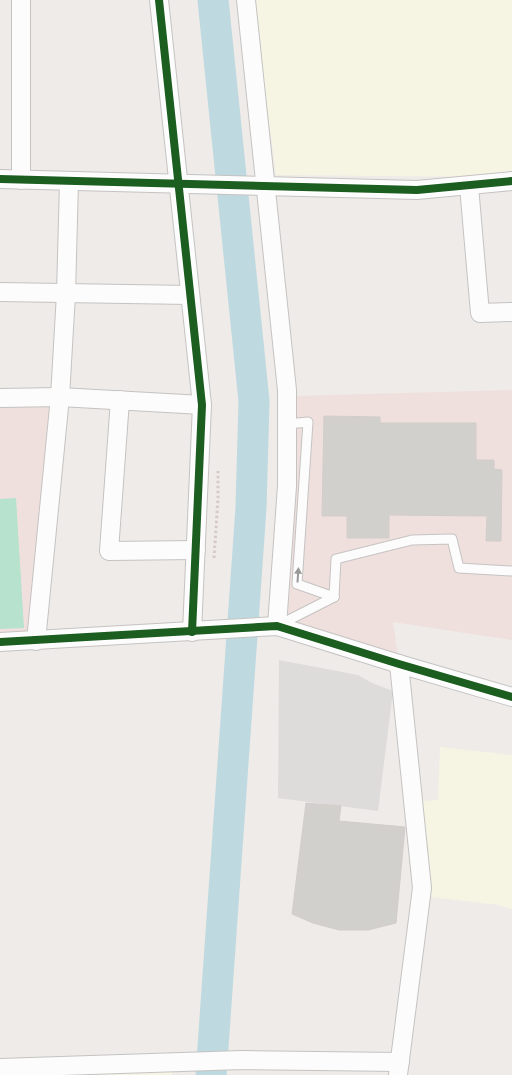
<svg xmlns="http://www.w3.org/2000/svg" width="512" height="1075" font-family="'Varela Round',sans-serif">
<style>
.commercial{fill:#efe0de}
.education{fill:#f6f5e4}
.pitch{fill:#b6e2ce}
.parking{fill:#dedcdb}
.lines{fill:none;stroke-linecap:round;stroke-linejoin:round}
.river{stroke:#bed9df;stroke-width:31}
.building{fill:#d2d0cd;stroke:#d1cdca}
.service-casing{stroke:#c5c3c2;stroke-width:11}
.minor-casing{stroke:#c5c3c2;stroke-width:20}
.path{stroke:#d6c9c7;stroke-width:3;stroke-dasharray:2.5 2.5;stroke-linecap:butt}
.service{stroke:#fcfcfc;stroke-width:9}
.minor{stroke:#fcfcfc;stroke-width:18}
.cycleway-casing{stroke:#fff;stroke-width:11}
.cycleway{stroke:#1b5e20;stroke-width:8}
.oneway{fill:#999}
</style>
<rect width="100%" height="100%" fill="#eeebe8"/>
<g class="commercial">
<polygon points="512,390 512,640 393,622 399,664 277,626 295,396"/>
<polygon points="60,397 36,641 0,642 0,398"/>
</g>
<g class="education">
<polygon points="253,0 512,0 512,174 495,177 276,175"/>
<polygon points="440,747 512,755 512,909 499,905 421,896 413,802 438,800"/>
<polygon points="173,1070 172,1075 0,1075"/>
</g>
<polygon class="pitch" points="16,498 24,628 0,629 0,499"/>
<polygon class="parking" points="279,660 358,675 372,683 393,691 378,811 278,798"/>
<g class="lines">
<polyline class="river" points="211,1075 251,508 254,401 213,0"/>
</g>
<g class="building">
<polygon points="324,416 380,417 380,423 476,423 476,460 494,460 494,469 502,470 501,541 486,541 487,516 389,515 389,538 347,538 347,516 322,516"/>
<polygon points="306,803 341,806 339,821 405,827 396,923 368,930 339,930 313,923 292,914"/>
</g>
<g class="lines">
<g class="service-casing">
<g id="service">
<polyline points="287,424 308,422 297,584 334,597"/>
<polyline points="334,597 336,559 412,540 452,539 459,568 512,571"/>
<polyline points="277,626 334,597"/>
</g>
</g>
<g class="minor-casing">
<g id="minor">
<polyline points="159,0 202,405 192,632"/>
<polyline points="246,0 287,390 287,486 277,626"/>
<polyline points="0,179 417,190 512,181"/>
<polyline points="21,180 21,0"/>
<polyline points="469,186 480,313 512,312"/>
<polyline points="0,292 190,295"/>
<polyline points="0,398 60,397 202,405"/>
<polyline points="120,400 109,551 196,550"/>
<polyline points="36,641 60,397 66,294 69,182"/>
<polyline points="0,642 277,626 399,664 512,697"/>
<polyline points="0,1068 242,1060 400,1062"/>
<polyline points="398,1075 422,888 399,664"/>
</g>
</g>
<polyline class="path" points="214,558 218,498 218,471"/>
<use href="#service" class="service"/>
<use href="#minor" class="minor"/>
<g class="cycleway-casing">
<g id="cycleway">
<polyline points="159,0 202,405 192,632"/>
<polyline points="0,179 417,190 512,181"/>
<polyline points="0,642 277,626 399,664 512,697"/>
</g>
</g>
<use href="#cycleway" class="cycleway"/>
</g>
<defs><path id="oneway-solid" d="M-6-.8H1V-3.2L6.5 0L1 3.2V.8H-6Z" transform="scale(1.25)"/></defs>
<use class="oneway" href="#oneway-solid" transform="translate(298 575) rotate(-86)"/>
</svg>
